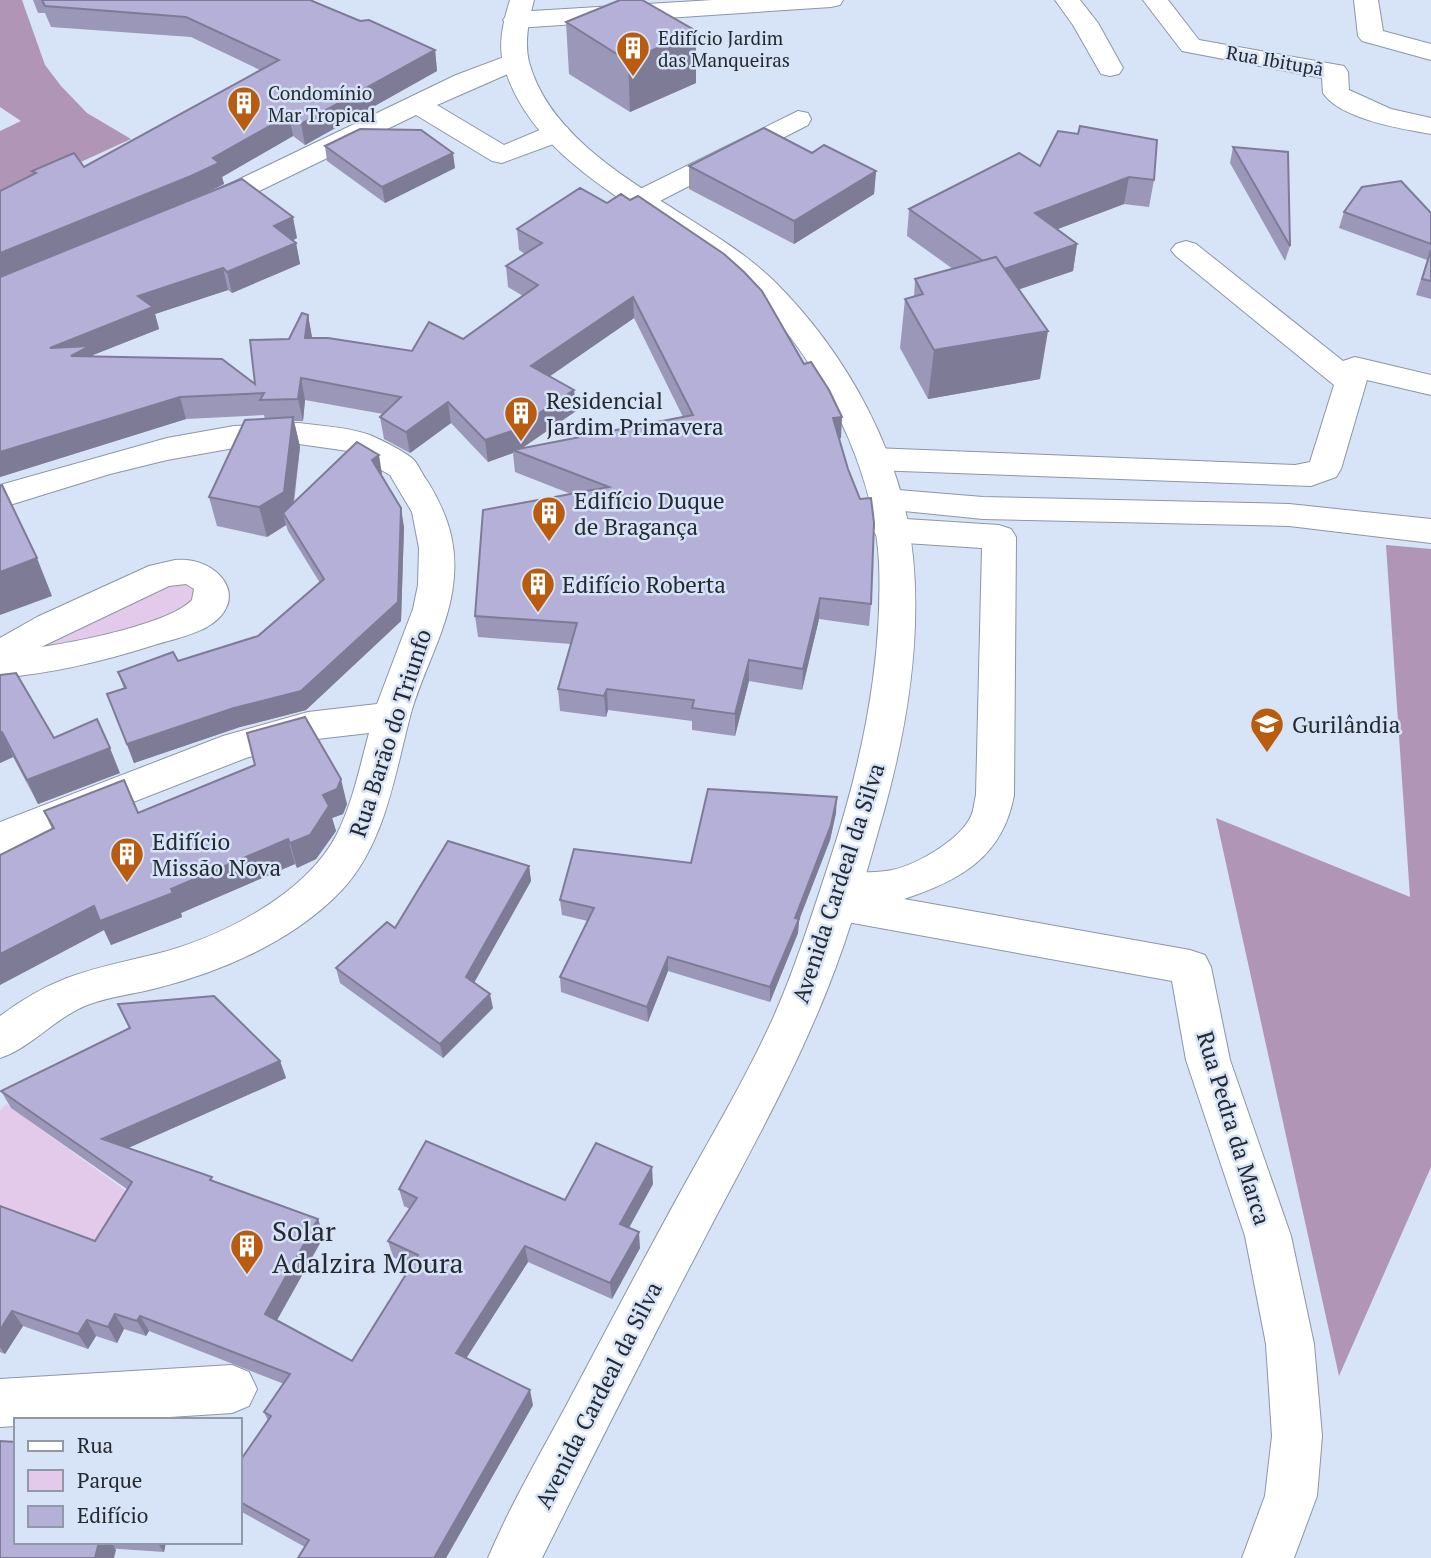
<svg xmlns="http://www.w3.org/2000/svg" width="1431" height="1558" font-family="'PT Serif',serif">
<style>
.green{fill:#e4caea}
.forest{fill:#b095b6}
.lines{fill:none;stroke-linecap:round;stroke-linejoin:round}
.minor-casing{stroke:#8b96a8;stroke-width:2}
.major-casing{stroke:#8b96a8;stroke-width:2}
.minor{fill:#fff;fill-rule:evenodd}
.major{fill:#fff;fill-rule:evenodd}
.wall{fill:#9b97b9;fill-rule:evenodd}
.shaded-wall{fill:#7e7b96}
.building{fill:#b4b0d7;stroke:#7e7b96;stroke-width:2}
.labels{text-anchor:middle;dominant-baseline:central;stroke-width:5;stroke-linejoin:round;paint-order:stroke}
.far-poi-label{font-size:19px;fill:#252a31;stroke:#d7e3f6;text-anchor:start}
.far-street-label{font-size:19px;fill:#252a31;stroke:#d7e3f6}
.poi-label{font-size:23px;fill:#252a31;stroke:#d7e3f6;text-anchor:start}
.street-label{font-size:23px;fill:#252a31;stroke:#d7e3f6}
.near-poi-label{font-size:28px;fill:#252a31;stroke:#d7e3f6;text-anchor:start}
</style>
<rect width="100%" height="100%" fill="#d7e3f6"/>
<g class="green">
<polygon points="186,580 198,591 195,604 182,615 86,647 46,648 48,636 163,582"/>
<polygon points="6,1104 126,1191 90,1249 0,1213 0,1111"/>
</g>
<g class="forest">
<polygon points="0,0 22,0 45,65 61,86 87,113 131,139 0,199 0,131 21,121 0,107"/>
<polygon points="1386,545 1431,549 1431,1167 1339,1376 1216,818 1410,897"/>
</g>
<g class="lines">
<g class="minor-casing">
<g id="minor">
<polygon points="713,0 843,0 840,5 831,7 516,28 507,25 503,20 507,15 516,12"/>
<polygon points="1055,0 1080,0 1098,23 1123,68 1119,74 1110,76 1101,74 1073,25"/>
<path d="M1143 0H1168L1199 40 1344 66 1348 72 1349 90 1391 109 1431 118V134C1402 129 1340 119 1323 93L1322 78 1182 51Z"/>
<polygon points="1354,0 1378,0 1383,31 1431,44 1431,60 1362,41 1358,36"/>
<polygon points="515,53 524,55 528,61 524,67 437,105 504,145 547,127 557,125 567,127 571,133 567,139 502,163 492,161 416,115 214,213 204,216 194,213 190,207 194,201 456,75"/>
<polygon points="798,111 808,113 811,119 808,125 652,205 642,208 632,205 628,199 632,193"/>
<polygon points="1186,241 1196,244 1343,361 1355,357 1431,375 1431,395 1367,380 1341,469 1336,477 1311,486 873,470 861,467 857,459 861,451 873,448 1295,465 1310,462 1334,385 1176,256 1171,250 1176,244"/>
<path d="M299 423C321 426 347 427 367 434 378 438 406 452 414 460 419 466 423 476 428 482 451 520 460 553 451 598 443 638 422 674 411 713 394 776 385 850 335 897 288 943 220 972 157 988 135 994 112 996 90 1004 56 1016 33 1047 0 1058V1016C57 974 90 970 156 954 220 938 306 895 337 834 353 802 360 766 369 733L308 740 246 758 0 854V822L223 736 308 712 377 704 413 609 418 585 419 548 412 512 390 475 348 451 299 444 234 448 167 460 110 474 0 508V485L167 438 234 426Z"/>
<polygon points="886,489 983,497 1289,504 1431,519 1431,543 1289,526 983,519 874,508 869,500 874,492"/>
<path d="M890 518 999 525 1011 529 1016 537 1014 795C1003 857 959 881 904 899L1190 950 1205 955 1211 967 1230 1060 1291 1236 1314 1344 1322 1436 1317 1496 1294 1558H1242L1265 1496 1272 1436 1266 1344 1245 1236 1186 1060 1172 981 836 920 822 916 816 904 823 892 821 888 827 877C847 870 865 874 886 871 912 868 960 841 971 816 974 810 974 802 976 795L982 548 890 542 878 538 873 530 878 522Z"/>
<path d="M175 560C219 556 253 600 207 627 190 636 170 640 151 646 101 662 52 673 0 678V638L37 617 149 566ZM186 584 194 589 192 600C169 624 76 642 41 647L169 586Z"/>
<polygon points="232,1365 249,1372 257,1389 249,1406 232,1413 123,1420 16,1420 16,1426 0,1427 0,1379"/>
</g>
</g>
<g class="major-casing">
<path id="major" d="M510 0H534C529 19 524 42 529 62 557 165 702 211 773 280 846 352 903 454 913 557 922 649 904 744 878 832 861 893 843 954 818 1012 783 1095 738 1173 697 1253 644 1354 593 1456 542 1558H488C510 1506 539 1456 566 1406 604 1334 642 1262 681 1191 713 1133 747 1076 774 1016 796 966 812 914 829 863 861 766 883 665 879 562 874 466 818 357 750 291 674 218 532 174 503 62 498 42 504 19 510 0Z"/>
</g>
<use href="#minor" class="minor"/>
<use href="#major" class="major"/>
</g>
<g class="wall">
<path d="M33 0H310L435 50 437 71 305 145 293 136 222 177 224 184 196 198 297 238 293 240 296 243 300 264 232 293 228 290 155 314 159 329 93 355 94 357 255 384 308 315 312 338 412 351 463 339 523 296 508 287 506 266 525 254 519 250 517 229 580 188 841 438 839 439 871 604 869 626 819 619 802 690 749 681 735 736 692 730V721L608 710 606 717 560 711 558 689 571 644 478 637 475 616 571 494 515 472 513 453 488 462 451 423 410 453 384 439 380 417 383 414 305 400 303 421H294L300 447 294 503 382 474 381 475 404 527 401 621 306 710 240 727 134 763 107 694 124 689 118 672 178 661 258 636 320 583 288 531 286 525 267 537 217 526 209 497 265 419 264 415 186 419 0 477 34 174 32 171 84 167 260 70 191 37 51 27 45 13H38ZM634 318 683 417 521 449 576 411 574 390 549 376Z"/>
<polygon points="566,22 696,31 696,83 630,112 569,74"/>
<polygon points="325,146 455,168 385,203 327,161"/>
<polygon points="1233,147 1290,246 1285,261 1230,163"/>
<polygon points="812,153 876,171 874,194 794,244 689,189 689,166"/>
<polygon points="1040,166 1154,180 1149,207 1124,204 1058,229 1077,244 1073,271 1019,289 1040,379 928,399 900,348 905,299 914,297 915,279 953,269 907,236 909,209"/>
<polygon points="1344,212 1431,213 1431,299 1416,295 1427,260 1339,228"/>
<polygon points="0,675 54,738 120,773 38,804 13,757 0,763"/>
<polygon points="347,804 343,814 332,818 336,831 316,859 297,868 295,864 181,913 182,917 111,945 104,930 1,984 52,829 44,811 138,813"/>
<polygon points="836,813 830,840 799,920 798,933 770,1002 668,971 648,1022 561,992 560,977 588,921 562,915 560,900 691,863"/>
<polygon points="529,866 531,881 474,982 493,1008 443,1058 340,983 336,968 395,928"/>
<polygon points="118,1004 280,1061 286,1078 128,1148 213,1181 324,1236 277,1320 352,1361 411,1266 393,1257 388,1241 410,1209 404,1206 399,1189 565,1200 653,1184 629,1228 640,1248 612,1299 528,1262 466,1358 533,1405 446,1558 298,1558 305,1547 240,1511 240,1461 268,1421 264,1412 284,1384 149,1331 146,1336 124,1329 117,1343 96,1336 88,1349 23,1326 5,1354 0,1352 0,1206 95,1241 127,1189 11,1108 1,1091 129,1028"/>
<polygon points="16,1542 166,1542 164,1552"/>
</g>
<g class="shaded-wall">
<polygon points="696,31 696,83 630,112 628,61"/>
<polygon points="435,50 437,71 305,145 301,124"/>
<polygon points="289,115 293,136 222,177 224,184 196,198 0,277 0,253 213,158"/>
<polygon points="453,153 455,168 385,203 382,187"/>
<polygon points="876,171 874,194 794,244 794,221"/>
<polygon points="1129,177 1124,204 1031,239 1035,213"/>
<polygon points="293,217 297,238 279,248 274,226"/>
<polygon points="296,243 300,264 232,293 227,272"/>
<polygon points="1077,244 1073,271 994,298 998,271"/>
<polygon points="223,268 228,290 155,314 159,329 93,355 97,368 50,348 138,296"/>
<polygon points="633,297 634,318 533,388 531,366"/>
<polygon points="308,315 312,337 310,360 305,338"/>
<polygon points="1048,331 1040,379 928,399 934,350"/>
<polygon points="301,378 305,400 303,421 298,399"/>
<polygon points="574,390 576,411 516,452 513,450 513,453 488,462 485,440"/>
<polygon points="180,397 186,419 0,477 0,452"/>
<polygon points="448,402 451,423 410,453 406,432"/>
<polygon points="293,417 300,447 291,521 283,513 286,525 267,537 259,507"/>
<polygon points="842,417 841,438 831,440 833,418"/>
<polygon points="379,455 382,474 376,479 372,460"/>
<polygon points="401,508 404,527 401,621 306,710 240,727 134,763 127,744 234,708"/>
<polygon points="37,558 52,596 0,615 0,572"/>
<polygon points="820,598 819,619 802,690 803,669"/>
<polygon points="749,660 749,681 735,736 735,714"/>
<polygon points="607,689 608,710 606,717 604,696"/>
<polygon points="2,732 13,757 0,763 0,733"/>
<polygon points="110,748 120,773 38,804 27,780"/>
<polygon points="341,779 347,804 343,814 332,818 336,831 316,859 297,868 290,843 323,795"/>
<polygon points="837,797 836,813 830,840 799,920 798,933 770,1002 770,987"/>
<polygon points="288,839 295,864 181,913 182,917 111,945 104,930 0,985 0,954 94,906 171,889"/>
<polygon points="529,866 531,881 469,992 466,977"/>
<polygon points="668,957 668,971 648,1022 647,1007"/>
<polygon points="490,994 493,1008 443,1058 440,1044"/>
<polygon points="280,1061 286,1078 110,1156 102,1139"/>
<polygon points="652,1167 653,1184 622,1240 620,1224"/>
<polygon points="318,1219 324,1236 272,1329 265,1314"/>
<polygon points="639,1232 640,1248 612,1299 610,1283"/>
<polygon points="525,1246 528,1262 460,1368 456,1353"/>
<polygon points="12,1311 23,1326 5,1354 0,1347 0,1330"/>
<polygon points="115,1314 124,1329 117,1343 108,1327"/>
<polygon points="140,1316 149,1331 146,1336 137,1321"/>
<polygon points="87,1320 96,1336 88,1349 78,1334"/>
<polygon points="530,1390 533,1405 446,1558 434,1558"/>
<polygon points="99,1542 111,1542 116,1550 114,1558 95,1558"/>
<polygon points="157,1542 166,1542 164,1552"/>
</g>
<g class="building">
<polygon points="42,0 310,0 360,21 369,20 435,50 301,124 289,115 213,158 219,163 191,176 0,253 0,191 36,173 32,171 74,153 84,167 279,60 186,17 45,6"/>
<polygon points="620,0 642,0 696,31 628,61 566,22"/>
<polygon points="1080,126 1157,140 1154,180 1129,177 1035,213 1077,244 1004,269 996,257 983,261 909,209 1019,153 1040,166 1058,131 1078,134"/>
<polygon points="764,128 812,153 824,145 876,171 794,221 689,166"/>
<polygon points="360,129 421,130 453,153 382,187 325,146"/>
<polygon points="1233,147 1288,152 1290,246"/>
<polygon points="242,179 293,217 274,226 296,243 227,272 223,268 138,296 153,307 50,348 90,346 71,356 222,359 255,384 250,340 289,339 302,313 308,315 305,338 328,338 412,351 429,322 463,339 538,285 506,266 542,243 517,229 580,188 607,203 621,194 630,200 638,196 724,254 744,272 762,291 804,364 811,362 829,390 842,417 833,418 848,469 860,499 871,498 874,523 871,604 820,598 803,669 749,660 735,714 692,708 694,700 607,689 604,696 558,689 577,623 475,616 483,510 609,487 513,450 693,415 633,297 531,366 574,390 512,431 485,440 448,402 406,432 380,417 401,397 301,378 298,399 260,400 264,393 180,397 0,452 0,277"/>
<polygon points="1401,181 1431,213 1431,244 1344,212 1362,187"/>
<polygon points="1431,250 1431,281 1422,279"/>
<polygon points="996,257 1048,331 934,350 905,299 923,294 915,279"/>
<polygon points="293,417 284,492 259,507 209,497 245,420"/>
<polygon points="357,442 379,455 372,460 401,508 398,602 301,691 234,708 127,744 107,694 126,688 118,672 173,652 178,661 258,636 324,579 283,513"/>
<polygon points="2,485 37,558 0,572 0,486"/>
<polygon points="16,673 54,738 97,719 110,748 27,780 2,732 0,733 0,675"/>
<polygon points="305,717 341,779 337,789 323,795 329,806 310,835 290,843 288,839 171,889 173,893 100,921 94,906 0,954 0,855 54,828 44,811 124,780 138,813 255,765 247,733"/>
<polygon points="708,789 837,797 831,825 795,918 799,919 770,987 668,957 647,1007 560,977 594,908 560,900 574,849 691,863"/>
<polygon points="448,841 529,866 466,977 490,994 440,1044 336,968 387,922 395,928"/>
<polygon points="214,996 280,1061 102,1139 212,1177 210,1180 318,1219 265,1314 352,1361 418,1255 388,1241 417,1198 399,1189 426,1141 565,1200 596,1143 652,1167 620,1224 639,1232 610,1283 525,1246 456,1353 530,1390 434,1558 298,1558 309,1540 240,1502 240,1461 271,1416 264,1412 290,1374 140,1316 137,1321 115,1314 108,1327 87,1320 78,1334 12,1311 0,1330 0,1206 95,1241 132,1182 1,1091 130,1028 118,1004"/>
<polygon points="0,1441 16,1442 16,1542 99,1542 95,1558 0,1558"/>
</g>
<defs>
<g id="building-pin" transform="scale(1.75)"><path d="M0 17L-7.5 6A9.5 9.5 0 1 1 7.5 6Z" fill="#ba5c10" stroke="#d7e3f6"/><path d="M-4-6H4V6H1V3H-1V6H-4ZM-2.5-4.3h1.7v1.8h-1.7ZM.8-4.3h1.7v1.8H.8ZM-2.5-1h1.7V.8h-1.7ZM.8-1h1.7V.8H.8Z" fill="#fff"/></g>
<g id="school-pin" transform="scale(1.75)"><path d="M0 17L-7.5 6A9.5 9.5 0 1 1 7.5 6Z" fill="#ba5c10" stroke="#d7e3f6"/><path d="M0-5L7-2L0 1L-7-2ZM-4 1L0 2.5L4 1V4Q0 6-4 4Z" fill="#fff"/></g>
</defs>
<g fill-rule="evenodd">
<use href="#building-pin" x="633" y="48"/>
<use href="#building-pin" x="244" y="103"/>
<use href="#building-pin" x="521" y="413"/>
<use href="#building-pin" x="549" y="513"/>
<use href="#building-pin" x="538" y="584"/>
<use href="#school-pin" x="1267" y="724"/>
<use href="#building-pin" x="127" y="854"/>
<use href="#building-pin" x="247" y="1246"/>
</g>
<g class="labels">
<g class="far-poi-label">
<text x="658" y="37">Edifício Jardim<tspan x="658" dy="22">das Manqueiras</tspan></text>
<text x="268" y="92">Condomínio<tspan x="268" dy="22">Mar Tropical</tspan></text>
</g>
<g class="far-street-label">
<text transform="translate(1275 60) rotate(10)">Rua Ibitupã</text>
</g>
<g class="poi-label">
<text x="546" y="400">Residencial<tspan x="546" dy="26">Jardim Primavera</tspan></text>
<text x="574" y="500">Edifício Duque<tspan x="574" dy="26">de Bragança</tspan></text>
<text x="562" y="584">Edifício Roberta</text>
<text x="1292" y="724">Gurilândia</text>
<text x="152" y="841">Edifício<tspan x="152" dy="26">Missão Nova</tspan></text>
</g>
<g class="street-label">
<text transform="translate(390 733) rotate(-72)">Rua Barão do Triunfo</text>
<text transform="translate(838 883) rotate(-72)">Avenida Cardeal da Silva</text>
<text transform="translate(1234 1128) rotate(73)">Rua Pedra da Marca</text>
<text transform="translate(598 1395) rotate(-63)">Avenida Cardeal da Silva</text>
</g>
<g class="near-poi-label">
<text x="272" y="1230">Solar<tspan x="272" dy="32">Adalzira Moura</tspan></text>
</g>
</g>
<rect x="14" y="1418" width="228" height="126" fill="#d7e3f6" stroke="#9099a7" stroke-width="2"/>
<rect x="28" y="1441" width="35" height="10" fill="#ffffff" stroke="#9099a7" stroke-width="2"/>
<text x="77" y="1453" font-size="21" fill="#252a31">Rua</text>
<rect x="28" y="1470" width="35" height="21" fill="#e4caea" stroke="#9099a7" stroke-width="2"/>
<text x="77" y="1488" font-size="21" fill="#252a31">Parque</text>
<rect x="28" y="1506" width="35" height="21" fill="#b4b0d7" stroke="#9099a7" stroke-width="2"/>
<text x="77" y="1523" font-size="21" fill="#252a31">Edifício</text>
</svg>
